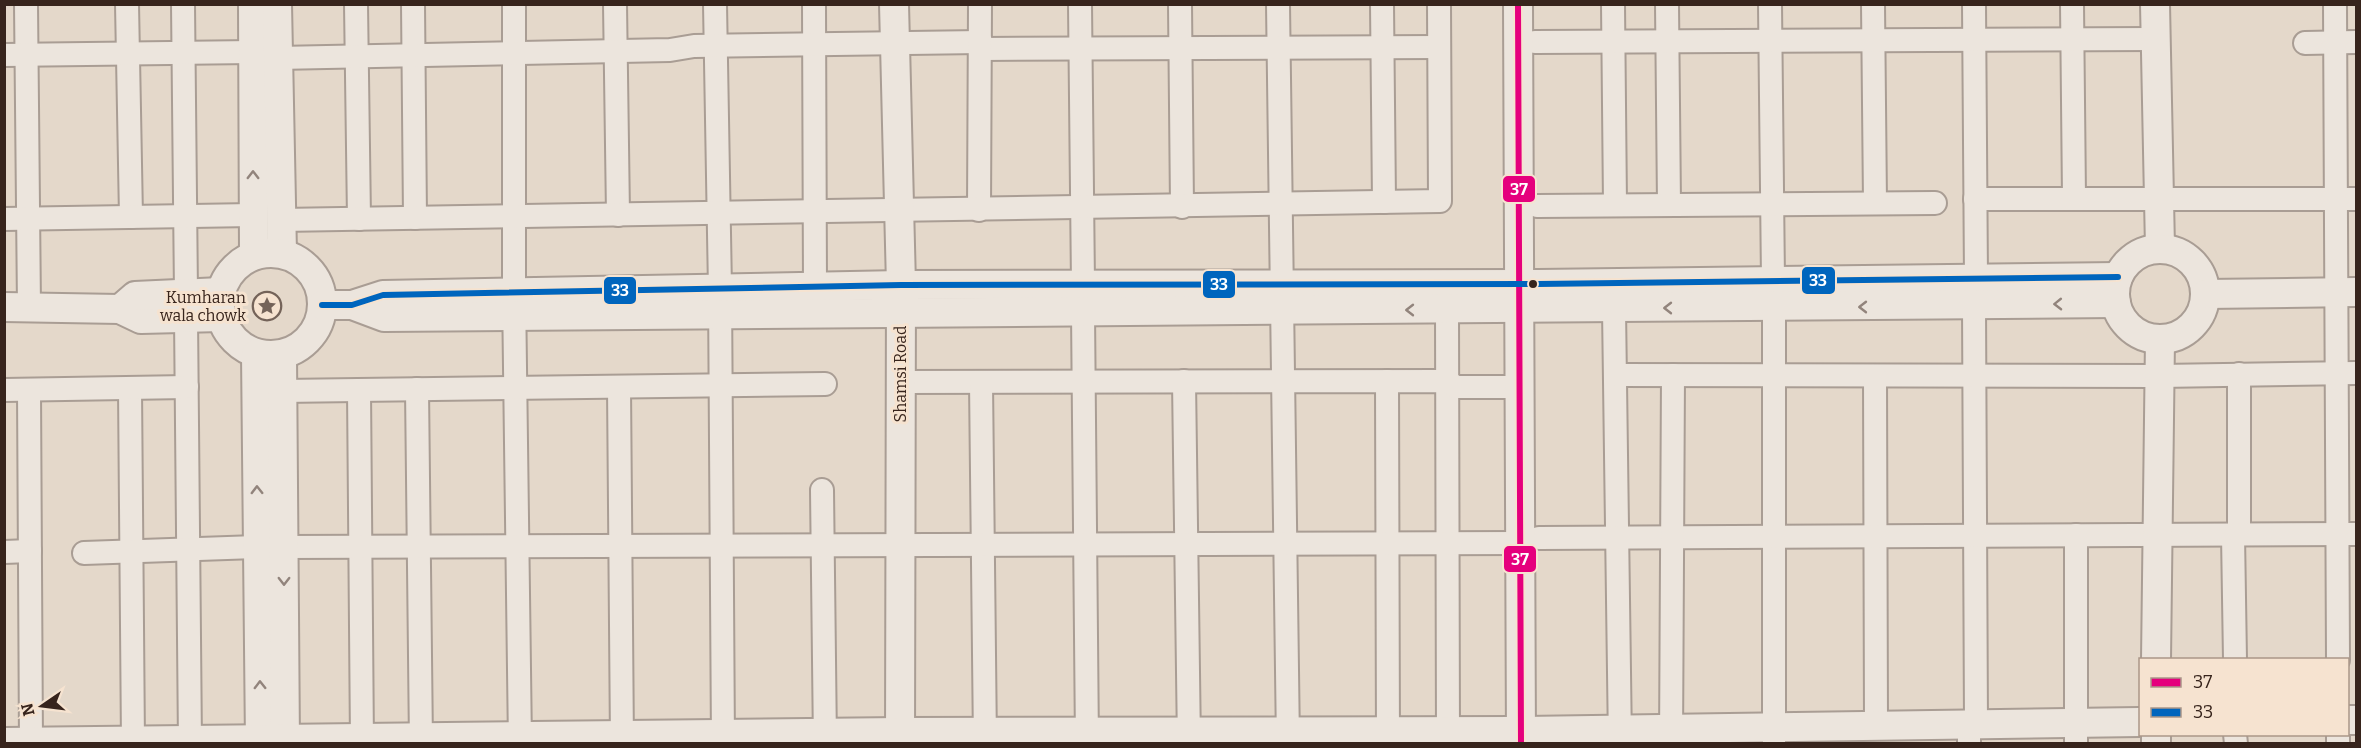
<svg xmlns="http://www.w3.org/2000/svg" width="2361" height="748" font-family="Bitter,serif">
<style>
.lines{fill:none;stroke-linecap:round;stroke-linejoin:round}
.minor-casing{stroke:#a99d94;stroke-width:26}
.tertiary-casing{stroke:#a99d94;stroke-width:32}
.minor{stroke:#ece5dd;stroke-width:22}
.tertiary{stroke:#ece5dd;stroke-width:28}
.bus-1-casing{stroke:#f6e3d0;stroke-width:10}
.bus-2-casing{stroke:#f6e3d0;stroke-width:10}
.bus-1{stroke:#e5007d;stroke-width:6}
.bus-2{stroke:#0065bd;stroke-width:6}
.oneway{stroke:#92847c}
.bus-dot{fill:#37241c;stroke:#f6e3d0;stroke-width:2}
.labels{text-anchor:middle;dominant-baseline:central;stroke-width:6;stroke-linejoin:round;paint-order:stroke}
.poi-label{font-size:16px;fill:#37241c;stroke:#f6e3d0;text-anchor:end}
.street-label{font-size:16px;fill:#37241c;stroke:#f6e3d0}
.line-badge{stroke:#f6e3d0;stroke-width:2}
.badge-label{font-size:16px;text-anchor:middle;font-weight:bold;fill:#fff}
</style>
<rect width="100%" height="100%" fill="#e4d8ca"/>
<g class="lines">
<g class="minor-casing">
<g id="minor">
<polyline points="26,4 29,308"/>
<polyline points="127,4 131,217"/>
<polyline points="183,4 186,294"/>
<polyline points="356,4 359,219"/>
<polyline points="413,4 415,218"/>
<polyline points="514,4 514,292 520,744"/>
<polyline points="615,4 618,215"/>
<polyline points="715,4 720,290 723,744"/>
<polyline points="814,4 815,288"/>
<polyline points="1080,4 1083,285"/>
<polyline points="1180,4 1182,207"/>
<polyline points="1278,4 1288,744"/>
<polyline points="1382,4 1384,202"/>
<polyline points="1613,4 1615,205"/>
<polyline points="1667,4 1669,205"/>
<polyline points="1770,4 1773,281"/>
<polyline points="1873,4 1875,203"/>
<polyline points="1974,4 1976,279"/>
<polyline points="2072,4 2074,198"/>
<polyline points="2335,4 2338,660"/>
<polyline points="1535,42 2155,39"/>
<polyline points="2305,43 2356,42"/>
<polyline points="981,49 1439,47"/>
<polyline points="4,55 253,52"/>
<polyline points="278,58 670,50 694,46 981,42"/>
<polyline points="1975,199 2356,199"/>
<polyline points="1537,206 1935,203"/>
<polyline points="979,210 980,4"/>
<polyline points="4,219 253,215"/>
<polyline points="281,220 1440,201 1439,4"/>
<polyline points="1974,305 1976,724"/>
<polyline points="1774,307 1774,744"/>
<polyline points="1614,309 1620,744"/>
<polyline points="1447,310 1448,744"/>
<polyline points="1083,312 1087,744"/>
<polyline points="186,317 190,744"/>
<polyline points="2239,374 2239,535"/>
<polyline points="1615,375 2160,376 2356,373"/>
<polyline points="1875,376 1876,726"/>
<polyline points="1184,381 1189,744"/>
<polyline points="1387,381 1388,744"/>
<polyline points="900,382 1447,381 1456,387 1521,387"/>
<polyline points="981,382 985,744"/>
<polyline points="619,387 622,744"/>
<polyline points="130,388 133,744"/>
<polyline points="417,389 421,744"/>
<polyline points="4,390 187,387"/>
<polyline points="29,390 31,744"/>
<polyline points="359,390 362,744"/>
<polyline points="282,391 825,384"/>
<polyline points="822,490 825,744"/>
<polyline points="2076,535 2076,744"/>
<polyline points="2233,535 2235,660"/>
<polyline points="1539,538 2356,534"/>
<polyline points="284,547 1521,543"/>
<polyline points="4,552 30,551"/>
<polyline points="84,553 258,547"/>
<polyline points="1969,724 1969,744"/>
<polyline points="2235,734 2236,744"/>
<polyline points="2338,734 2338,744"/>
<polyline points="1671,744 1673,375"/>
</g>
</g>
<g class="tertiary-casing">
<g id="tertiary">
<polyline points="253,4 254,255"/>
<polyline points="277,4 282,253"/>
<polyline points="894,4 901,285 900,744"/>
<polyline points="1518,4 1521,744"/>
<polyline points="2155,4 2160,248"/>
<circle cx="2160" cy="294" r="45"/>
<circle cx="271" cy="304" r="51"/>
<polyline points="2206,294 2356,292"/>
<polyline points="322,305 352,305 383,295 901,285 1538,284 2118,277"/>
<polyline points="352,305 384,317 2116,303"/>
<polyline points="4,307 120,309 141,319 221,317"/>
<polyline points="120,309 135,296 221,292"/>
<polyline points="256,354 260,744"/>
<polyline points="282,355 285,744"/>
<polyline points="2156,660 2160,339"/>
<polyline points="2348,720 2356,720"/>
<polyline points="2156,734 2156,744"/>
<polyline points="4,742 900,732 1521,731 2140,722"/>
</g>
</g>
<use href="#minor" class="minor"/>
<use href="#tertiary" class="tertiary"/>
<g class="bus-1-casing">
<polyline id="bus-1" points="1518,4 1521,744"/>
</g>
<g class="bus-2-casing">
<polyline id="bus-2" points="322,305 352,305 383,295 901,285 1538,284 2118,277"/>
</g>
<use href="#bus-1" class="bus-1"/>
<use href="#bus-2" class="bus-2"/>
</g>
<defs><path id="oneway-chevron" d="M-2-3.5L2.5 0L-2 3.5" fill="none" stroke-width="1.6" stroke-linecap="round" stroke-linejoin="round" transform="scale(1.5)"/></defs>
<g class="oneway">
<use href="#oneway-chevron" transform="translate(253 175) rotate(-90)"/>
<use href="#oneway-chevron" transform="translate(2058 304) rotate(179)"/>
<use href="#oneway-chevron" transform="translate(1863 307) rotate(180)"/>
<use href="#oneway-chevron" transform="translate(1668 308) rotate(180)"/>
<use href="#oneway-chevron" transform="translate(1410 310) rotate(180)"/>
<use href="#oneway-chevron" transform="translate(257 490) rotate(-91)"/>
<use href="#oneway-chevron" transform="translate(284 581) rotate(90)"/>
<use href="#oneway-chevron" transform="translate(260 685) rotate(-91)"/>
</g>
<defs>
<g id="sight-ring" transform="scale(1.5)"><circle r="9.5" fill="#f6e3d0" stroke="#746359" stroke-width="1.5"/><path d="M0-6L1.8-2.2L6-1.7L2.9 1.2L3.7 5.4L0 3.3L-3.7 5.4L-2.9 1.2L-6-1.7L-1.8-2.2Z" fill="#746359"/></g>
</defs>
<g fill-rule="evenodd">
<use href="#sight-ring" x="267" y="306"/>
</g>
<circle class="bus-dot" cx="1533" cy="284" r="5"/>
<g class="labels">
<g class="poi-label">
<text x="246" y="297">Kumharan<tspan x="246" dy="18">wala chowk</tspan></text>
</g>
<g class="street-label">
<text transform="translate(900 374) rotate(-90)">Shamsi Road</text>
</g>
</g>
<g class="line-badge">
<rect x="1502" y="175" width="34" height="28" rx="6" fill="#e5007d"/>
<rect x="1801" y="266" width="35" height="29" rx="6" fill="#0065bd"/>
<rect x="1202" y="270" width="34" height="29" rx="6" fill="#0065bd"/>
<rect x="603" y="276" width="34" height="29" rx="6" fill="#0065bd"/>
<rect x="1503" y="545" width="34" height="28" rx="6" fill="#e5007d"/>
</g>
<g class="badge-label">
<text x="1519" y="195">37</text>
<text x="1818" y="286">33</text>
<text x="1219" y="290">33</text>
<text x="620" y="296">33</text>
<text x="1520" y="565">37</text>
</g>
<rect width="2361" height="748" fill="none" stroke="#37241c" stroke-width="12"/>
<rect x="2139" y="658" width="210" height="78" fill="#f6e3d0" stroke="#aa9788" stroke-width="1.5"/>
<rect x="2151" y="678" width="30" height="9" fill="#e5007d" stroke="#aa9788" stroke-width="1.5"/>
<text x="2193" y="688" font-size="18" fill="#37241c">37</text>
<rect x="2151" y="708" width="30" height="9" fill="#0065bd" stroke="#aa9788" stroke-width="1.5"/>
<text x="2193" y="718" font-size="18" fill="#37241c">33</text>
<g transform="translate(42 706) rotate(256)" stroke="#f6e3d0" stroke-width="4.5" paint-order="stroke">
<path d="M0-4.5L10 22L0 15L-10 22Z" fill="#37241c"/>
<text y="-9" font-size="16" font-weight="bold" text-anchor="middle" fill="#37241c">N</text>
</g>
</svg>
